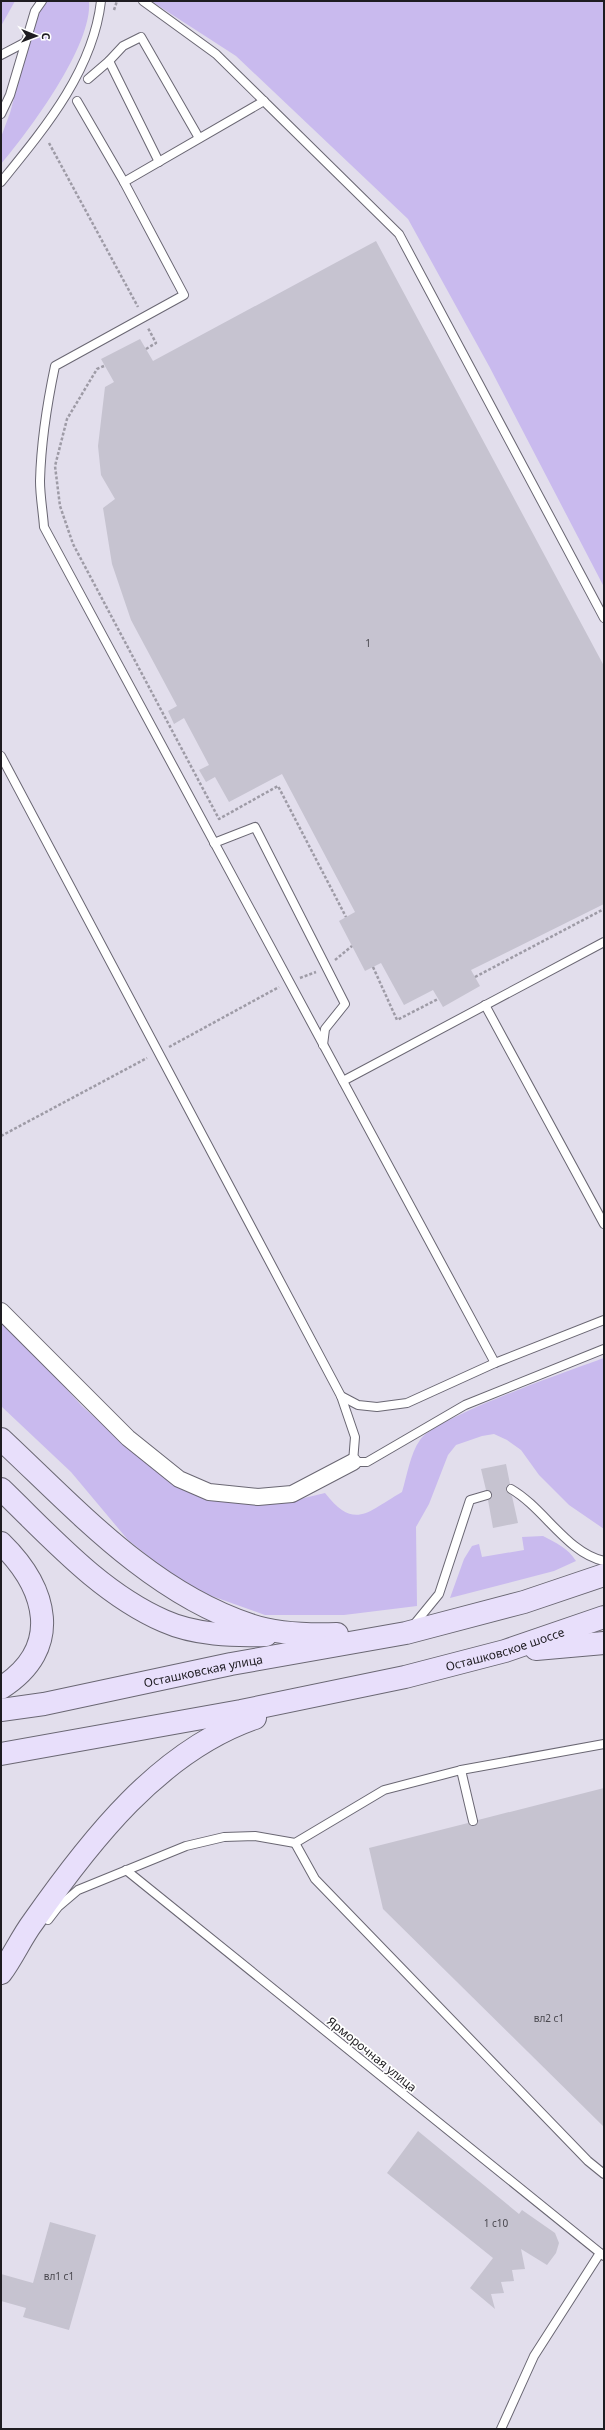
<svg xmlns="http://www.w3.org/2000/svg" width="605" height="2430" font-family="'Noto Sans',sans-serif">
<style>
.green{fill:#c9baee}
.building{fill:#c6c3d0}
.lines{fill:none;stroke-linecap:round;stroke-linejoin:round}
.lane-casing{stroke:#6a6773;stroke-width:10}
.street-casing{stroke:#6a6773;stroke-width:18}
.secondary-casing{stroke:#6a6773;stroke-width:24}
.path{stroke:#9e9ba6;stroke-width:2.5;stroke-dasharray:3 2;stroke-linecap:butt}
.lane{stroke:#fff;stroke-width:8}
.street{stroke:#fff;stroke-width:16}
.secondary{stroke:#e8dffb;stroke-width:22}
.labels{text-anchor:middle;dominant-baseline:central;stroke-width:3.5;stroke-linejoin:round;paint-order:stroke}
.number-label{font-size:10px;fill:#48464d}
.street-label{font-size:12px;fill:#1e1c21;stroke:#fff}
</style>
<rect width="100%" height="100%" fill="#e2deec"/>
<g class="green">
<polygon points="1,1 15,1 1,26"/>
<path d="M46 1H89C93 45 29 131 1 164V137L10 113 35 20Z"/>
<polygon points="151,1 604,1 604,587 489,366 408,219 236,56"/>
<path d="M1 1317 82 1406 146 1463 216 1501 250 1504 296 1500 325 1493C355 1531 367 1512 402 1492 407 1476 410 1454 420 1440 434 1418 573 1369 604 1358V1529L569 1505 539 1475 521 1450 507 1440 494 1434 482 1436 456 1445 448 1455 429 1504 416 1527 417 1606 344 1615H265L206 1594 168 1572 128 1540 71 1472 1 1406Z"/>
<path d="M543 1536C556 1543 568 1548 576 1561L554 1571 450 1598 464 1559 472 1546 479 1544 482 1557 524 1550 522 1537Z"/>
</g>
<g class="building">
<polygon points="376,241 604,666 604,904 471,970 480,986 443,1007 433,990 404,1005 381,963 365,971 339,921 355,912 282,774 229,802 215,777 206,782 199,770 209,765 184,718 174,724 168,711 177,706 131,620 112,564 103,508 115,499 101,475 98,446 105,387 114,382 101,359 140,339 153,361"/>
<polygon points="506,1464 510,1484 506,1486 506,1491 512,1496 518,1523 493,1528 488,1500 492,1494 486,1490 481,1469"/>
<polygon points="604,1788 604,2127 383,1909 369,1848 468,1823 475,1826 478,1820"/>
<polygon points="418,2131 519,2214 522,2210 555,2233 559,2243 556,2253 547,2265 521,2249 525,2269 512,2270 514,2281 501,2282 504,2293 491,2294 495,2309 470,2288 493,2258 387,2173"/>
<polygon points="50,2222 96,2235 69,2330 23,2317 26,2308 1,2301 1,2274 33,2283"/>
</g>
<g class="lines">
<g class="lane-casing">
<g id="lane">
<polyline points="143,1 216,54 399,234 604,618"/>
<polyline points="1,55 24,43"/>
<polyline points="109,61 123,46 141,37 199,138"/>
<polyline points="88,79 109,61 159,162"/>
<path d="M77 101 124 182 184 295 55 366C47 404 41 442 40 481 40 496 43 512 44 527L495 1363"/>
<polyline points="1,114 10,95 35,11 42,1"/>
<path d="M1 182C44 129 93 71 101 1"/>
<polyline points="124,182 264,101"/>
<polyline points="1,756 341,1396 355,1437 353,1462 367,1462 465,1405 604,1349"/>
<polyline points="214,843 255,827 345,1004 325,1029 323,1045"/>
<polyline points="485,1005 604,1224"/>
<polyline points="343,1081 604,942"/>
<polyline points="341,1396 358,1405 377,1407 407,1403 495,1363 604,1320"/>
<path d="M511 1489C544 1508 567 1553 604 1561"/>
<polyline points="412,1627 439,1594 470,1500 487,1495"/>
<polyline points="473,1821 461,1770 604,1744"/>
<polyline points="295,1843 315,1879 588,2161 604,2174"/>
<polyline points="126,1870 604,2256"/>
<polyline points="48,1920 58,1907 78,1890 186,1846 224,1837 255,1836 295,1843 384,1790 461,1770"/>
<polyline points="501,2429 534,2356 600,2253"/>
</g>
</g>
<g class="street-casing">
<polyline id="street" points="1,1311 128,1438 179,1479 209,1492 258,1497 292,1494 353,1462"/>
</g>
<g class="secondary-casing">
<g id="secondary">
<path d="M1 1439C76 1509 150 1592 250 1625 277 1634 309 1635 337 1634"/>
<path d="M1 1489C51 1537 100 1593 164 1621 195 1635 233 1636 266 1635"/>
<path d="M1 1543C47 1588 64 1648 1 1688"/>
<polyline points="536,1649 604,1643"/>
<path id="s1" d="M1 1710 44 1704 231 1664 406 1633 524 1602 604 1575"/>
<path id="s2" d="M1 1754 241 1711 405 1677 505 1651 604 1617"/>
<path d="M1 1973C13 1957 21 1938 33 1922 89 1842 159 1751 255 1718"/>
</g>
</g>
<g class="path">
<polyline points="114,10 117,1"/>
<polyline points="49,143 138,307"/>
<polyline points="146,349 156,343 148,328"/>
<polyline points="104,366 97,369 67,419 55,466 60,506 73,544 219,819 278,786 346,917"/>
<polyline points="335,960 352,946"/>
<polyline points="373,967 397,1020 438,999"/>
<polyline points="475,977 604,909"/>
<polyline points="300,978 316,972"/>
<polyline points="169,1047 279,987"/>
<polyline points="1,1136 147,1058"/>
</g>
<use href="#lane" class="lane"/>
<use href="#street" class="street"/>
<use href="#secondary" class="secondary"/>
</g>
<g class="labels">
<g class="number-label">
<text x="368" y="643">1</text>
<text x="549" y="2018">вл2 с1</text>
<text x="496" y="2223">1 c10</text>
<text x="59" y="2276">вл1 с1</text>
</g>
<g class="street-label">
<text stroke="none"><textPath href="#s2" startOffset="515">Осташковское шоссе</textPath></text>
<text stroke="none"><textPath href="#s1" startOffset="206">Осташковская улица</textPath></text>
<text transform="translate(372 2054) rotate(39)">Ярморочная улица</text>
</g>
</g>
<rect width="605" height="2430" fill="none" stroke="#1e1c21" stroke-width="4"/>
<g transform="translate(36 36) rotate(91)" stroke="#ffffff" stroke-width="3" paint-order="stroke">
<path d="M0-3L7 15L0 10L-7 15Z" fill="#1e1c21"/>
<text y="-6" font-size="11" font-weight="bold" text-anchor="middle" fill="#1e1c21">С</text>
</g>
</svg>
